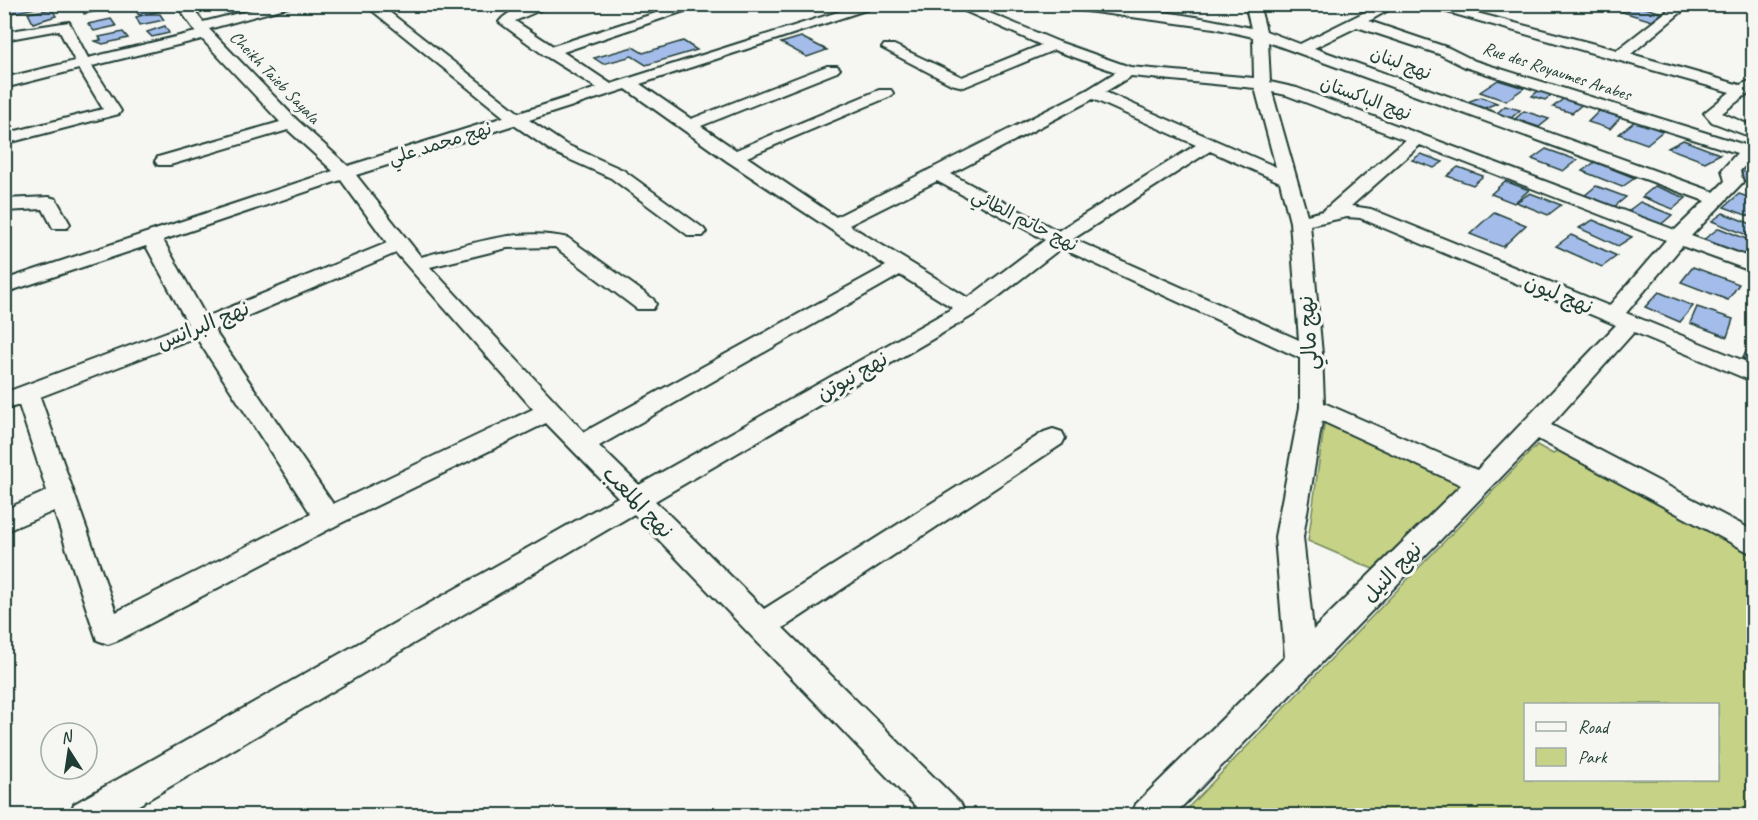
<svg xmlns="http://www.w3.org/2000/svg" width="1758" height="820" font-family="Caveat,'Playpen Sans Arabic',sans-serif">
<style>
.green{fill:#c6d285;stroke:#72885c;stroke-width:1.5;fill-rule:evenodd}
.building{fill:#a3bce9;stroke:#1f3d34;stroke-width:1.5}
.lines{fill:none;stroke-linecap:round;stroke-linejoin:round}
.minor-casing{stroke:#1f3d34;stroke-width:4}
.minor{fill:#f6f6f2;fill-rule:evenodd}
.labels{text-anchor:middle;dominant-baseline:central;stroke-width:6;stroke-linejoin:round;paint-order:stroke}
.far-street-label{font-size:18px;fill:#1f3d34;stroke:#f6f6f2}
.street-label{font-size:21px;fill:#1f3d34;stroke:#f6f6f2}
</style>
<rect width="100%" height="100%" fill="#f6f6f2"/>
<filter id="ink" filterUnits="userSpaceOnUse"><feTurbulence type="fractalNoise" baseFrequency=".0167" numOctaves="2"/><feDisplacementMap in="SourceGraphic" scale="12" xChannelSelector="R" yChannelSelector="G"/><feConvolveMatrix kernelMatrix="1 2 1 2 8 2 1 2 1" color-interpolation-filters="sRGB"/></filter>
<g filter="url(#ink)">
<g class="green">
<polygon points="1325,419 1464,482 1373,569 1308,541"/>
<path d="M1537 445 1553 454 1559 449 1753 553V815L1180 816ZM1526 704H1718V780H1526Z"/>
</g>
<g class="building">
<polygon points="4,4 39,4 41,7 12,13 11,11 4,12"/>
<polygon points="92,4 105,4 109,9 84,14 82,7"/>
<polygon points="156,4 160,11 142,15 138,14 135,8"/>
<polygon points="1618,4 1632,4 1662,13 1652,21 1610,8"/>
<polygon points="52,9 56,16 33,23 28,13"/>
<polygon points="147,14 160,14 164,20 140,25 136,17"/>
<polygon points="111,19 116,26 94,31 88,24"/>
<polygon points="165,26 169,33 152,37 147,32"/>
<polygon points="123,32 128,38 103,44 95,41 101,40 99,37"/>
<polygon points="801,37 827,50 807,57 781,43"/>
<polygon points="683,41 697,50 646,65 632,56 603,64 594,58 633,47 643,53"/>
<polygon points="1498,80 1524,88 1506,101 1480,92"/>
<polygon points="1542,88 1555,92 1545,100 1532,96"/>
<polygon points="1567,96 1585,102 1572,113 1553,107"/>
<polygon points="1481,97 1497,103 1480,110 1464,103"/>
<polygon points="1505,106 1520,110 1509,120 1495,115"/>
<polygon points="1524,111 1549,119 1539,127 1515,119"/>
<polygon points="1599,111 1621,117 1610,129 1588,122"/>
<polygon points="1635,121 1663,131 1647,144 1619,134"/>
<polygon points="1683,140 1720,154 1705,162 1668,148"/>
<polygon points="1546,149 1577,160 1563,171 1532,159"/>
<polygon points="1421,154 1443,162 1434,168 1412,160"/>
<polygon points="1595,162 1635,178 1622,187 1582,171"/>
<polygon points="1754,164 1754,184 1736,177"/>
<polygon points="1458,167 1483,176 1473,185 1447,176"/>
<polygon points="1505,181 1529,190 1514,203 1491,194"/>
<polygon points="1596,186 1626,197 1614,207 1584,196"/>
<polygon points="1655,186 1686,198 1673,209 1642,197"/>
<polygon points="1530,193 1561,205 1548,215 1516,202"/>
<polygon points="1739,194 1754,199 1754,218 1724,207"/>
<polygon points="1640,202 1672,215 1657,228 1624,214"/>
<polygon points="1494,212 1526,225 1503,247 1470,234"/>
<polygon points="1723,213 1754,225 1754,238 1712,221"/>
<polygon points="1593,220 1632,237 1618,246 1579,228"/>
<polygon points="1719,228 1754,242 1754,255 1745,262 1699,243"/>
<polygon points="1571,235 1617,256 1602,267 1556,246"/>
<polygon points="1693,267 1739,284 1728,300 1681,282"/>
<polygon points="1659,292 1693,306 1680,322 1645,307"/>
<polygon points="1697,307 1733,319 1727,337 1690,323"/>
<polygon points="1752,338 1754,339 1754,362 1743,358"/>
</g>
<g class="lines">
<g class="minor-casing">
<g id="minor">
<path d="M176 4H189L203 22 275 4H299L209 29 297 120 348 166 504 117 364 4H379L519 113 597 88 544 55 499 22C511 6 536 4 554 4L515 21 553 46 684 4H705L563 52 611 84 863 4H884L640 84 691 119 827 66H837L840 69 837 72 701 126 736 150 879 90H891L893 93 891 96 747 157 836 217 1087 90 1116 72 1054 50 964 87 951 84 882 48 884 45H894L962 77 1041 45 949 4H968L1059 42 1130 67 1254 78 1253 37 1214 28 1064 8 1058 4C1122 4 1188 14 1251 28L1245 4H1259L1266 31 1300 44 1381 4H1399L1369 21 1449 48 1475 61 1745 145 1754 140V156L1740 171 1743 182 1691 236 1754 259V272L1682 246 1626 313 1754 365V382L1634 332 1551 425 1754 531V555L1538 439 1173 816H1131L1136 804 1285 657 1275 537 1300 407V358L1061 248 977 313 655 501 764 609 1044 432 1053 429 1062 432 1065 438 1062 444 783 628 961 804 966 816H925L634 514 120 816H69L74 804 618 497 546 423 337 525 119 640 108 644 97 640 54 511 4 532V510L47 491 19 405 4 410V393L188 324 146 246 4 293V280L333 171 288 130 170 165H158L155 161 158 157 280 122 202 39 92 66 121 111 119 114 4 144V134L103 109 79 69 4 88V78L75 61 59 30 4 40V32L69 22 88 58 196 32ZM1357 27 1439 54 1465 67 1737 153 1722 170 1725 181 1714 192 1314 48ZM1268 42 1705 201 1675 230 1297 88 1270 82ZM1131 76 1255 88 1276 167 1105 92ZM626 89 727 161 886 266 584 432 430 267 507 248 555 247 637 309H653L656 304 653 299 568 238C519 226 468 245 421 257L356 175 514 125 553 152 611 178 689 236H703L706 232 703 228 623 170 565 144 529 120ZM1272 92 1286 95 1405 140 1323 211 1307 215ZM1093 99 1196 145 1058 231 951 174ZM1420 145 1666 240 1609 306 1371 209 1351 206ZM1210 151 1280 182 1290 222 1299 340 1073 239ZM341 180 387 243 206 317 163 240ZM937 181 1045 240 968 298 849 225ZM1347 217 1360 218 1616 325 1477 470 1324 403 1322 354 1310 225ZM396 253 533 409 333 504 214 330ZM900 275 953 308 639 485 599 446ZM196 337 311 514 116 612 40 397ZM1322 421 1461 485 1313 630 1303 537Z"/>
<polygon points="1419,4 1443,4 1617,50 1676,4 1691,4 1631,54 1740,85 1754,79 1754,89 1722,113 1754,127 1754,138 1712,122 1704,113 1730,92"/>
<polygon points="49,197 56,199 70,224 67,228 53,228 43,209 4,211 4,199"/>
</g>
</g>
<use href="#minor" class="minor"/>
</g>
</g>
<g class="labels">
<g class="far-street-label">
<text transform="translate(1401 63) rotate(20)">نهج لبنان</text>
<text transform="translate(1557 71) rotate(18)">Rue des Royaumes Arabes</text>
<text transform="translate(275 77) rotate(46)">Cheikh Taieb Sayala</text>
<text transform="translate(1366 98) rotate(20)">نهج الباكستان</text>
<text transform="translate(440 143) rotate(-17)">نهج محمد علي</text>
<text transform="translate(1025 220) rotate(27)">نهج حاتم الطائي</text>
</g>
<g class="street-label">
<text transform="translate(1559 294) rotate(23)">نهج ليون</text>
<text transform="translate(203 325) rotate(-22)">نهج البرانس</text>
<text transform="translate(1308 333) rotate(-94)">نهج مالي</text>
<text transform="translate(852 376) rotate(-30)">نهج نيوتن</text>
<text transform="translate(638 502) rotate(46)">نهج الملعب</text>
<text transform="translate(1392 572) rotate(-46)">نهج النيل</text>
</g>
</g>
<rect width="1758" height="820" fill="none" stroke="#f6f6f2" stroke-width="24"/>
<rect x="12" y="12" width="1734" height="796" fill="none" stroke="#1f3d34" stroke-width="2" filter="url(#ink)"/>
<rect x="1524" y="703" width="195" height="78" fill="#f6f6f2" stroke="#a0aca6" stroke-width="1.5"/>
<rect x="1536" y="722" width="30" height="9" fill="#f6f6f2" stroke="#a0aca6" stroke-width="1.5"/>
<text x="1578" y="733" font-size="18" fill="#1f3d34">Road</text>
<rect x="1536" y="748" width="30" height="18" fill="#c6d285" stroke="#a0aca6" stroke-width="1.5"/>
<text x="1578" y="763" font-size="18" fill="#1f3d34">Park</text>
<g transform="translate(69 751) rotate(348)"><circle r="28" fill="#f6f6f2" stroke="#a0aca6" stroke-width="1.5"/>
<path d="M0-4.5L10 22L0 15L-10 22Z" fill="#1f3d34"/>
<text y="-9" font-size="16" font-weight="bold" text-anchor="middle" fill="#1f3d34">N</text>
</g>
</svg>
